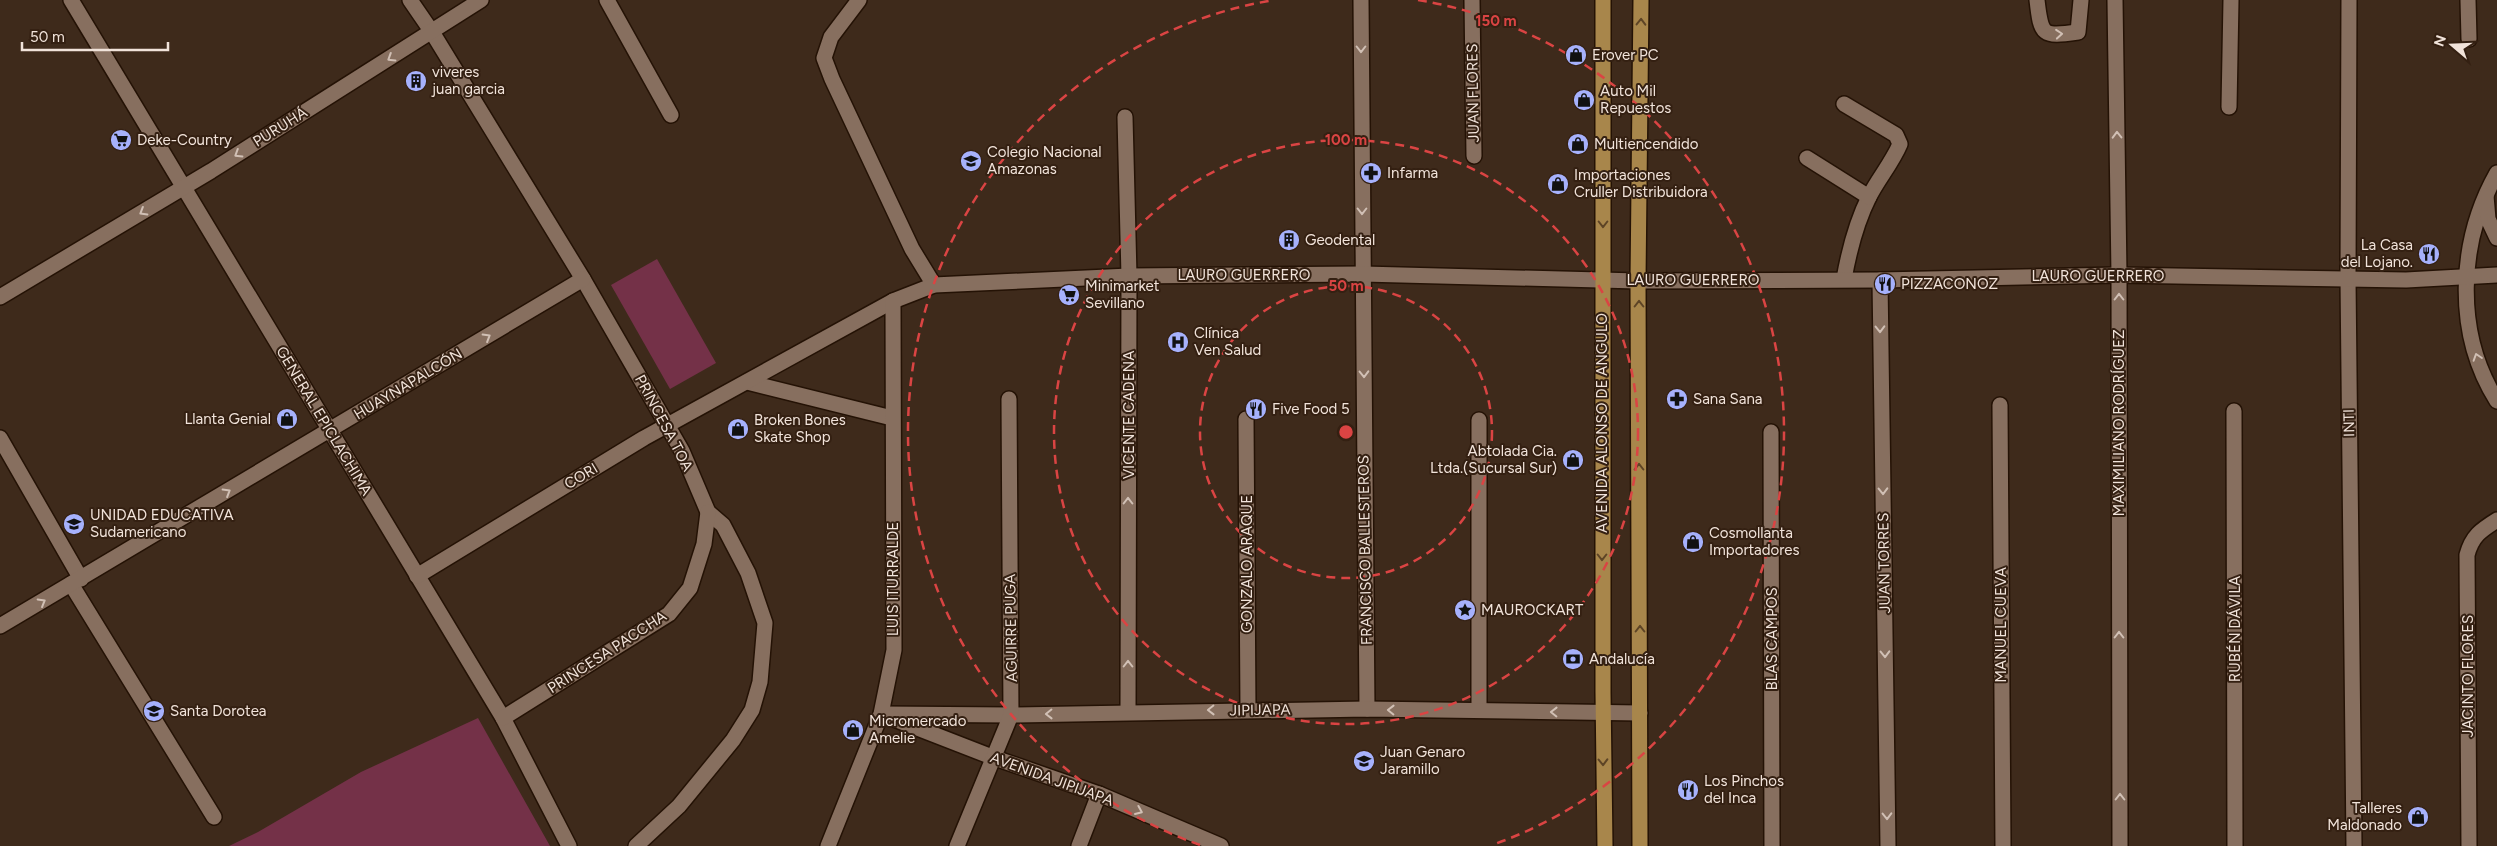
<svg xmlns="http://www.w3.org/2000/svg" width="2497" height="846" font-family="Figtree,sans-serif">
<style>
.green{fill:#743148}
.lines{fill:none;stroke-linecap:round;stroke-linejoin:round}
.minor-casing{stroke:#241205;stroke-width:18}
.major-casing{stroke:#241205;stroke-width:18}
.minor{stroke:#876f5f;stroke-width:15}
.major{stroke:#a8864b;stroke-width:15}
.oneway{stroke:#5d4426}
.oneway2{stroke:#d1c0b5}
.ring{fill:none;stroke:#da4443;stroke-width:2.5;stroke-dasharray:9 6}
.labels{text-anchor:middle;dominant-baseline:central;stroke-width:4;stroke-linejoin:round;paint-order:stroke}
.poi-label{font-size:15px;fill:#f1e3da;stroke:#342012;text-anchor:start}
.street-label{font-size:15px;fill:#f1e3da;stroke:#342012}
.centre{fill:#da4443;stroke:#342012;stroke-width:2.5}
.ring-label{font-size:15px;text-anchor:middle;font-weight:bold;fill:#da4443;stroke:#342012;stroke-width:4;stroke-linejoin:round;paint-order:stroke}
</style>
<rect width="100%" height="100%" fill="#3e2a1b"/>
<g class="green">
<polygon points="657,259 716,363 670,389 611,285"/>
<polygon points="478,718 550,846 229,846 258,832 361,772"/>
</g>
<g class="lines">
<g class="minor-casing">
<g id="minor">
<polyline points="71,0 503,718 569,846"/>
<polyline points="410,0 432,32 583,279 682,451 708,512 723,525 748,573 765,623 760,682 752,710 733,740 679,806 636,846"/>
<polyline points="607,0 671,115"/>
<polyline points="859,0 831,37 824,58 832,79 912,249 934,285"/>
<polyline points="1361,0 1367,709"/>
<polyline points="1472,0 1474,156"/>
<path d="M2037 0C2041 36 2042 37 2078 32L2081 0"/>
<polyline points="2115,0 2119,275 2120,846"/>
<polyline points="2349,0 2348,279 2354,846"/>
<polyline points="2468,0 2469,39"/>
<path d="M1844 104 1896 135 1900 144C1892 163 1878 179 1869 197 1856 223 1849 251 1844 279"/>
<polyline points="2229,107 2231,0"/>
<polyline points="1125,117 1129,276 1128,712"/>
<polyline points="1807,158 1869,197"/>
<path d="M2497 173C2458 242 2454 333 2497 401"/>
<polyline points="2486,196 2488,219 2497,238"/>
<polyline points="1880,280 1888,846"/>
<polyline points="0,297 211,171 481,0"/>
<polyline points="747,382 892,418"/>
<polyline points="2000,405 2003,846"/>
<polyline points="2234,411 2235,846"/>
<polyline points="1246,419 1248,710"/>
<polyline points="1771,432 1772,846"/>
<polyline points="0,438 81,579"/>
<polyline points="417,576 644,438 893,301 934,285 1129,276 1363,274 1638,281 1880,280 2119,275 2406,280 2497,275"/>
<polyline points="71,584 214,817"/>
<polyline points="0,626 583,279"/>
<polyline points="1479,710 1479,420"/>
<polyline points="881,714 1011,715 1367,709 1640,713"/>
<polyline points="889,717 992,757 1099,794 1221,846"/>
<polyline points="503,718 669,614 690,588 704,544 708,512"/>
<polyline points="828,846 881,714 894,650 893,301"/>
<polyline points="957,846 1011,715 1009,399"/>
<polyline points="1079,846 1099,794"/>
<path d="M2469 846 2467 555C2472 536 2481 530 2497 520"/>
</g>
</g>
<g class="major-casing">
<g id="major">
<polyline points="1603,0 1603,692 1605,846"/>
<polyline points="1640,846 1638,281 1641,0"/>
</g>
</g>
<use href="#minor" class="minor"/>
<use href="#major" class="major"/>
</g>
<defs><path id="oneway-chevron" d="M-2-3.5L2.5 0L-2 3.5" fill="none" stroke-width="1.6" stroke-linecap="round" stroke-linejoin="round" transform="scale(1.25)"/></defs>
<g class="oneway">
<use href="#oneway-chevron" transform="translate(1641 22) rotate(-89)"/>
<use href="#oneway-chevron" transform="translate(1603 224) rotate(90)"/>
<use href="#oneway-chevron" transform="translate(1639 304) rotate(-90)"/>
<use href="#oneway-chevron" transform="translate(1639 467) rotate(-90)"/>
<use href="#oneway-chevron" transform="translate(1602 557) rotate(90)"/>
<use href="#oneway-chevron" transform="translate(1640 629) rotate(-90)"/>
<use href="#oneway-chevron" transform="translate(1603 762) rotate(89)"/>
</g>
<g class="oneway2">
<use href="#oneway-chevron" transform="translate(2059 34) rotate(-5)"/>
<use href="#oneway-chevron" transform="translate(1361 49) rotate(90)"/>
<use href="#oneway-chevron" transform="translate(391 58) rotate(148)"/>
<use href="#oneway-chevron" transform="translate(2117 135) rotate(-91)"/>
<use href="#oneway-chevron" transform="translate(238 154) rotate(148)"/>
<use href="#oneway-chevron" transform="translate(1362 211) rotate(90)"/>
<use href="#oneway-chevron" transform="translate(143 212) rotate(149)"/>
<use href="#oneway-chevron" transform="translate(2119 297) rotate(-90)"/>
<use href="#oneway-chevron" transform="translate(1880 329) rotate(89)"/>
<use href="#oneway-chevron" transform="translate(487 337) rotate(-31)"/>
<use href="#oneway-chevron" transform="translate(2477 357) rotate(-108)"/>
<use href="#oneway-chevron" transform="translate(1364 374) rotate(89)"/>
<use href="#oneway-chevron" transform="translate(1883 491) rotate(89)"/>
<use href="#oneway-chevron" transform="translate(227 492) rotate(-31)"/>
<use href="#oneway-chevron" transform="translate(1128 501) rotate(-90)"/>
<use href="#oneway-chevron" transform="translate(42 602) rotate(-30)"/>
<use href="#oneway-chevron" transform="translate(2119 635) rotate(-90)"/>
<use href="#oneway-chevron" transform="translate(1885 654) rotate(89)"/>
<use href="#oneway-chevron" transform="translate(1128 664) rotate(-90)"/>
<use href="#oneway-chevron" transform="translate(1211 710) rotate(179)"/>
<use href="#oneway-chevron" transform="translate(1391 710) rotate(-179)"/>
<use href="#oneway-chevron" transform="translate(1554 712) rotate(-179)"/>
<use href="#oneway-chevron" transform="translate(1049 714) rotate(179)"/>
<use href="#oneway-chevron" transform="translate(2120 797) rotate(-90)"/>
<use href="#oneway-chevron" transform="translate(1139 811) rotate(23)"/>
<use href="#oneway-chevron" transform="translate(1887 816) rotate(89)"/>
</g>
<g class="ring">
<circle cx="1346" cy="432" r="146"/>
<circle cx="1346" cy="432" r="292"/>
<path d="M1200 845A438 438 0 0 1 1274 0M1418 0A438 438 0 0 1 1492 845"/>
</g>
<defs>
<g id="shop-disc" transform="scale(1.125)"><circle r="9.5" fill="#a6b1fc" stroke="#342012"/><path d="M-5-2.5h2.3a2.7 3.5 0 0 1 5.4 0H5L5.5 6h-11ZM-1.5-2.5h3a1.5 2.3 0 0 0-3 0Z" fill="#111"/></g>
<g id="building-disc" transform="scale(1.125)"><circle r="9.5" fill="#a6b1fc" stroke="#342012"/><path d="M-4-6H4V6H1V3H-1V6H-4ZM-2.5-4.3h1.7v1.8h-1.7ZM.8-4.3h1.7v1.8H.8ZM-2.5-1h1.7V.8h-1.7ZM.8-1h1.7V.8H.8Z" fill="#111"/></g>
<g id="supermarket-disc" transform="scale(1.125)"><circle r="9.5" fill="#a6b1fc" stroke="#342012"/><path d="M-6-5.5h2.5l.6 2H6L4.5 2H-2.5L-4.4-4H-6ZM-1.5 3.2a1.3 1.3 0 1 0 .1 0ZM3 3.2a1.3 1.3 0 1 0 .1 0Z" fill="#111"/></g>
<g id="school-disc" transform="scale(1.125)"><circle r="9.5" fill="#a6b1fc" stroke="#342012"/><path d="M0-5L7-2L0 1L-7-2ZM-4 1L0 2.5L4 1V4Q0 6-4 4Z" fill="#111"/></g>
<g id="pharmacy-disc" transform="scale(1.125)"><circle r="9.5" fill="#a6b1fc" stroke="#342012"/><path d="M-2-6h4v4h4v4h-4v4h-4v-4h-4v-4h4Z" fill="#111"/></g>
<g id="restaurant-disc" transform="scale(1.125)"><circle r="9.5" fill="#a6b1fc" stroke="#342012"/><path d="M-5-6h1v4h1v-4h1v4h1v-4h1v5L-1.5 .5V6h-2V.5L-5-1ZM5-6V6H3V1.5H1.5Q1.5-4 5-6Z" fill="#111"/></g>
<g id="hospital-disc" transform="scale(1.125)"><circle r="9.5" fill="#a6b1fc" stroke="#342012"/><path d="M-5-5h3v3.5h4V-5h3V5h-3V1.5h-4V5h-3Z" fill="#111"/></g>
<g id="sight-disc" transform="scale(1.125)"><circle r="9.5" fill="#a6b1fc" stroke="#342012"/><path d="M0-6L1.8-2.2L6-1.7L2.9 1.2L3.7 5.4L0 3.3L-3.7 5.4L-2.9 1.2L-6-1.7L-1.8-2.2Z" fill="#111"/></g>
<g id="bank-disc" transform="scale(1.125)"><circle r="9.5" fill="#a6b1fc" stroke="#342012"/><path d="M-6-4H6V4H-6ZM0-2.3a2.3 2.3 0 1 0 0 4.6a2.3 2.3 0 1 0 0-4.6Z" fill="#111"/></g>
</defs>
<g fill-rule="evenodd">
<use href="#shop-disc" x="1576" y="55"/>
<use href="#building-disc" x="416" y="81"/>
<use href="#shop-disc" x="1584" y="100"/>
<use href="#supermarket-disc" x="121" y="140"/>
<use href="#shop-disc" x="1578" y="144"/>
<use href="#school-disc" x="971" y="161"/>
<use href="#pharmacy-disc" x="1371" y="173"/>
<use href="#shop-disc" x="1558" y="184"/>
<use href="#building-disc" x="1289" y="240"/>
<use href="#restaurant-disc" x="2429" y="254"/>
<use href="#restaurant-disc" x="1885" y="284"/>
<use href="#supermarket-disc" x="1069" y="295"/>
<use href="#hospital-disc" x="1178" y="342"/>
<use href="#pharmacy-disc" x="1677" y="399"/>
<use href="#restaurant-disc" x="1256" y="409"/>
<use href="#shop-disc" x="287" y="419"/>
<use href="#shop-disc" x="738" y="429"/>
<use href="#shop-disc" x="1573" y="460"/>
<use href="#school-disc" x="74" y="524"/>
<use href="#shop-disc" x="1693" y="542"/>
<use href="#sight-disc" x="1465" y="610"/>
<use href="#bank-disc" x="1573" y="659"/>
<use href="#school-disc" x="154" y="711"/>
<use href="#shop-disc" x="853" y="730"/>
<use href="#school-disc" x="1364" y="761"/>
<use href="#restaurant-disc" x="1688" y="790"/>
<use href="#shop-disc" x="2418" y="817"/>
</g>
<g class="labels">
<g class="poi-label">
<text x="1592" y="55">Erover PC</text>
<text x="432" y="72">viveres<tspan x="432" dy="17">juan garcia</tspan></text>
<text x="1600" y="91">Auto Mil<tspan x="1600" dy="17">Repuestos</tspan></text>
<text x="137" y="140">Deke-Country</text>
<text x="1594" y="144">Multiencendido</text>
<text x="987" y="152">Colegio Nacional<tspan x="987" dy="17">Amazonas</tspan></text>
<text x="1387" y="173">Infarma</text>
<text x="1574" y="175">Importaciones<tspan x="1574" dy="17">Cruller Distribuidora</tspan></text>
<text x="1305" y="240">Geodental</text>
<text x="2413" y="245" text-anchor="end">La Casa<tspan x="2413" dy="17">del Lojano.</tspan></text>
<text x="1901" y="284">PIZZACONOZ</text>
<text x="1085" y="286">Minimarket<tspan x="1085" dy="17">Sevillano</tspan></text>
<text x="1194" y="333">Clínica<tspan x="1194" dy="17">Ven Salud</tspan></text>
<text x="1693" y="399">Sana Sana</text>
<text x="1272" y="409">Five Food 5</text>
<text x="271" y="419" text-anchor="end">Llanta Genial</text>
<text x="754" y="420">Broken Bones<tspan x="754" dy="17">Skate Shop</tspan></text>
<text x="1557" y="451" text-anchor="end">Abtolada Cia.<tspan x="1557" dy="17">Ltda.(Sucursal Sur)</tspan></text>
<text x="90" y="515">UNIDAD EDUCATIVA<tspan x="90" dy="17">Sudamericano</tspan></text>
<text x="1709" y="533">Cosmollanta<tspan x="1709" dy="17">Importadores</tspan></text>
<text x="1481" y="610">MAUROCKART</text>
<text x="1589" y="659">Andalucía</text>
<text x="170" y="711">Santa Dorotea</text>
<text x="869" y="721">Micromercado<tspan x="869" dy="17">Amelie</tspan></text>
<text x="1380" y="752">Juan Genaro<tspan x="1380" dy="17">Jaramillo</tspan></text>
<text x="1704" y="781">Los Pinchos<tspan x="1704" dy="17">del Inca</tspan></text>
<text x="2402" y="808" text-anchor="end">Talleres<tspan x="2402" dy="17">Maldonado</tspan></text>
</g>
<g class="street-label">
<text transform="translate(1473 93) rotate(-91)">JUAN FLORES</text>
<text transform="translate(280 127) rotate(-32)">PURUHÁ</text>
<text x="1244" y="275">LAURO GUERRERO</text>
<text x="2098" y="276">LAURO GUERRERO</text>
<text x="1693" y="280">LAURO GUERRERO</text>
<text transform="translate(408 384) rotate(-31)">HUAYNAPALCÓN</text>
<text transform="translate(1129 415) rotate(-90)">VICENTE CADENA</text>
<text transform="translate(324 421) rotate(59)">GENERAL EPICLACHIMA</text>
<text transform="translate(664 423) rotate(62)">PRINCESA TOA</text>
<text transform="translate(1602 423) rotate(-90)">AVENIDA ALONSO DE ANGULO</text>
<text transform="translate(2119 423) rotate(-90)">MAXIMILIANO RODRÍGUEZ</text>
<text transform="translate(2349 423) rotate(-91)">INTI</text>
<text transform="translate(581 476) rotate(-31)">CORI</text>
<text transform="translate(1365 550) rotate(-91)">FRANCISCO BALLESTEROS</text>
<text transform="translate(1884 563) rotate(-91)">JUAN TORRES</text>
<text transform="translate(1247 564) rotate(-90)">GONZALO ARAQUE</text>
<text transform="translate(893 579) rotate(-90)">LUIS ITURRALDE</text>
<text transform="translate(2001 625) rotate(-90)">MANUEL CUEVA</text>
<text transform="translate(1011 628) rotate(-91)">AGUIRRE PUGA</text>
<text transform="translate(2235 629) rotate(-90)">RUBÉN DÁVILA</text>
<text transform="translate(1772 639) rotate(-90)">BLAS CAMPOS</text>
<text transform="translate(607 652) rotate(-33)">PRINCESA PACCHA</text>
<text transform="translate(2468 676) rotate(-90)">JACINTO FLORES</text>
<text transform="translate(1260 710) rotate(-1)">JIPIJAPA</text>
<text transform="translate(1052 779) rotate(20)">AVENIDA JIPIJAPA</text>
</g>
</g>
<circle cx="1346" cy="432" r="8" class="centre"/>
<g class="ring-label">
<text x="1496" y="26">150 m</text>
<text x="1346" y="145">100 m</text>
<text x="1346" y="291">50 m</text>
</g>
<g transform="translate(2452 45) rotate(289)" stroke="#342012" stroke-width="4" paint-order="stroke">
<path d="M0-4L9 19L0 12L-9 19Z" fill="#f1e3da"/>
<text y="-8" font-size="14" font-weight="bold" text-anchor="middle" fill="#f1e3da">N</text>
</g>
<path d="M22 42v8h146v-8" fill="none" stroke="#f1e3da" stroke-width="2.5"/>
<text x="30" y="42" font-size="15" fill="#f1e3da" stroke="#342012" stroke-width="4" paint-order="stroke">50 m</text>
</svg>
